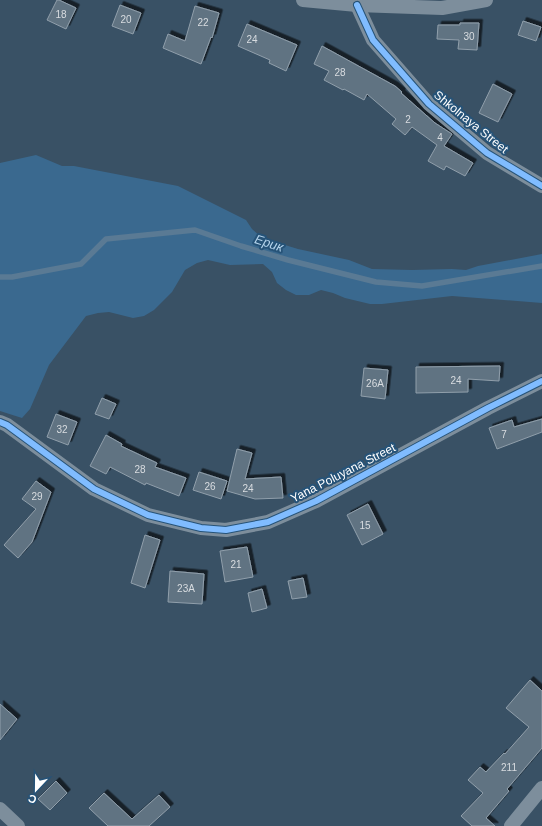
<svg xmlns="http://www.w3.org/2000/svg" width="542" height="826" font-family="Arial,sans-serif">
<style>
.green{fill:#3a698f}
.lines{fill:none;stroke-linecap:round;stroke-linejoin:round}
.stream{stroke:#5a7a94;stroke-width:5.5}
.building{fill:#617382;stroke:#909fab;filter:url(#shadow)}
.street{stroke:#7d8e9c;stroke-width:14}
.cycleway-casing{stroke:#265378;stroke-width:8}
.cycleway{stroke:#80bcff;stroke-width:6}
.labels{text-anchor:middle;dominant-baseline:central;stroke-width:4;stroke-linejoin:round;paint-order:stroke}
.number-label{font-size:10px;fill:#d8dce0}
.street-label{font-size:12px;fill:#fff;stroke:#265378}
.water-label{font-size:13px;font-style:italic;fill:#b4d3eb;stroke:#265378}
</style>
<defs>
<filter id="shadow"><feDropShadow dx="3.5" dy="-3.5" stdDeviation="0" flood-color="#0009"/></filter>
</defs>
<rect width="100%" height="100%" fill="#395165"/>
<polygon class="green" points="36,155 62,166 74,166 178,186 246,220 252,229 262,238 298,249 349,260 372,269 412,270 452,269 466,270 478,266 542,254 542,303 452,296 382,304 370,304 345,298 333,293 321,290 309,295 296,295 286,290 277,283 272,272 263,264 230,265 208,260 197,263 185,270 172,292 154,310 144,316 133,318 109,312 98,313 86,316 49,365 30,409 22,418 0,411 0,163"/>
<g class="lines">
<polyline class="stream" points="0,277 12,277 81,264 106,239 195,230 241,246 288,260 376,282 422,286 542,266"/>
</g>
<g class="building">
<polygon points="57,0 59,0 76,8 66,29 47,20"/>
<polygon points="120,5 141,13 133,34 112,26"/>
<polygon points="195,6 219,13 212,38 211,37 201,64 163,48 168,34 185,41"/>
<polygon points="523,21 541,27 536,41 518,35"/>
<polygon points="460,23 479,23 477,50 458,49 459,40 437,39 438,25 460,25"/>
<polygon points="247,24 297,45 286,71 269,63 270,60 238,46"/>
<polygon points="322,46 395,86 402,92 401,93 435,123 452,134 444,146 473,163 465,176 446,166 444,170 428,161 437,145 412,127 405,135 392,124 396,119 367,94 364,100 344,89 343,90 324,80 329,71 314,64"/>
<polygon points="493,84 512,94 498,122 479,113"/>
<polygon points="500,366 499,381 468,379 468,392 416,393 416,367"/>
<polygon points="364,368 388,370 385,399 361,396"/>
<polygon points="102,398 116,404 109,419 95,414"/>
<polygon points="56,414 77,422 68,445 47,437"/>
<polygon points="542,419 542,432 497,449 489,428 512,420 514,427"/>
<polygon points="106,435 122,444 121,446 157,463 155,467 186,478 179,496 146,483 145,485 110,467 106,474 90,466"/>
<polygon points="237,449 252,453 245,479 281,477 283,498 255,499 227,491"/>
<polygon points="199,472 227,481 221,499 193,490"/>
<polygon points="36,481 51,492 32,542 18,558 4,545 36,509 22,499"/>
<polygon points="368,504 383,534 362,545 347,515"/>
<polygon points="145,535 160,540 145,588 131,583"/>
<polygon points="247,547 253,577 225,582 220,551"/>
<polygon points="170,571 204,574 202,604 168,602"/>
<polygon points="303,578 307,597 292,599 288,581"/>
<polygon points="262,589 267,608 252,612 248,593"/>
<polygon points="530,680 542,691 542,748 507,789 509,791 486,818 495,826 472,826 461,816 483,793 468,780 480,767 486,772 504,753 505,754 529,727 506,708"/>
<polygon points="0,704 17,719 0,740"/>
<polygon points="56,781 67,793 50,810 38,799"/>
<polygon points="104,793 132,819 159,795 170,807 149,826 108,826 89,808"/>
</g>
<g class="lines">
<g class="street">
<polyline points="303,0 357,5 442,8 486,0"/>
<polyline points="357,5 373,40 429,104 487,153 542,186"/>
<polyline points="0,422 7,425 94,489 148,515 201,528 226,530 268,522 316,501 488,408 542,381"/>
<polyline points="0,809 18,826"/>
<polyline points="511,826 542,788"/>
</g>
<g class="cycleway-casing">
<g id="cycleway">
<polyline points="357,5 373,40 429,104 487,153 542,186"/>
<polyline points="0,422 7,425 94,489 148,515 201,528 226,530 268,522 316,501 488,408 542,381"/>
</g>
</g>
<use href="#cycleway" class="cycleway"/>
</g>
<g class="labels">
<g class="number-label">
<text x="61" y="14">18</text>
<text x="126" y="19">20</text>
<text x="203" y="22">22</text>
<text x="469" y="36">30</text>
<text x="252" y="39">24</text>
<text x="340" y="72">28</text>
<text x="408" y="119">2</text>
<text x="440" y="137">4</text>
<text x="456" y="380">24</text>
<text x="375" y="383">26А</text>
<text x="62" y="429">32</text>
<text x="504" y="434">7</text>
<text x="140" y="469">28</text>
<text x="210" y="486">26</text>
<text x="248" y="488">24</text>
<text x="37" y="496">29</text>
<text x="365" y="525">15</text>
<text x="236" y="564">21</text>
<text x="186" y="588">23А</text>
<text x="509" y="767">211</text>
</g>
<g class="street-label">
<text transform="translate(471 122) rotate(39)">Shkolnaya Street</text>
<text transform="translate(343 473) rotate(-27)">Yana Poluyana Street</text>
</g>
<g class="water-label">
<text transform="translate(269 243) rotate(18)">Ерик</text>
</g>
</g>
<g transform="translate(36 790) rotate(202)" stroke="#265378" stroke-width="3" paint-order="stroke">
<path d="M0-3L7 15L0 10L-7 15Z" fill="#ffffff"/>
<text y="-6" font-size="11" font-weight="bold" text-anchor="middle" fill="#ffffff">С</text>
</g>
</svg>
